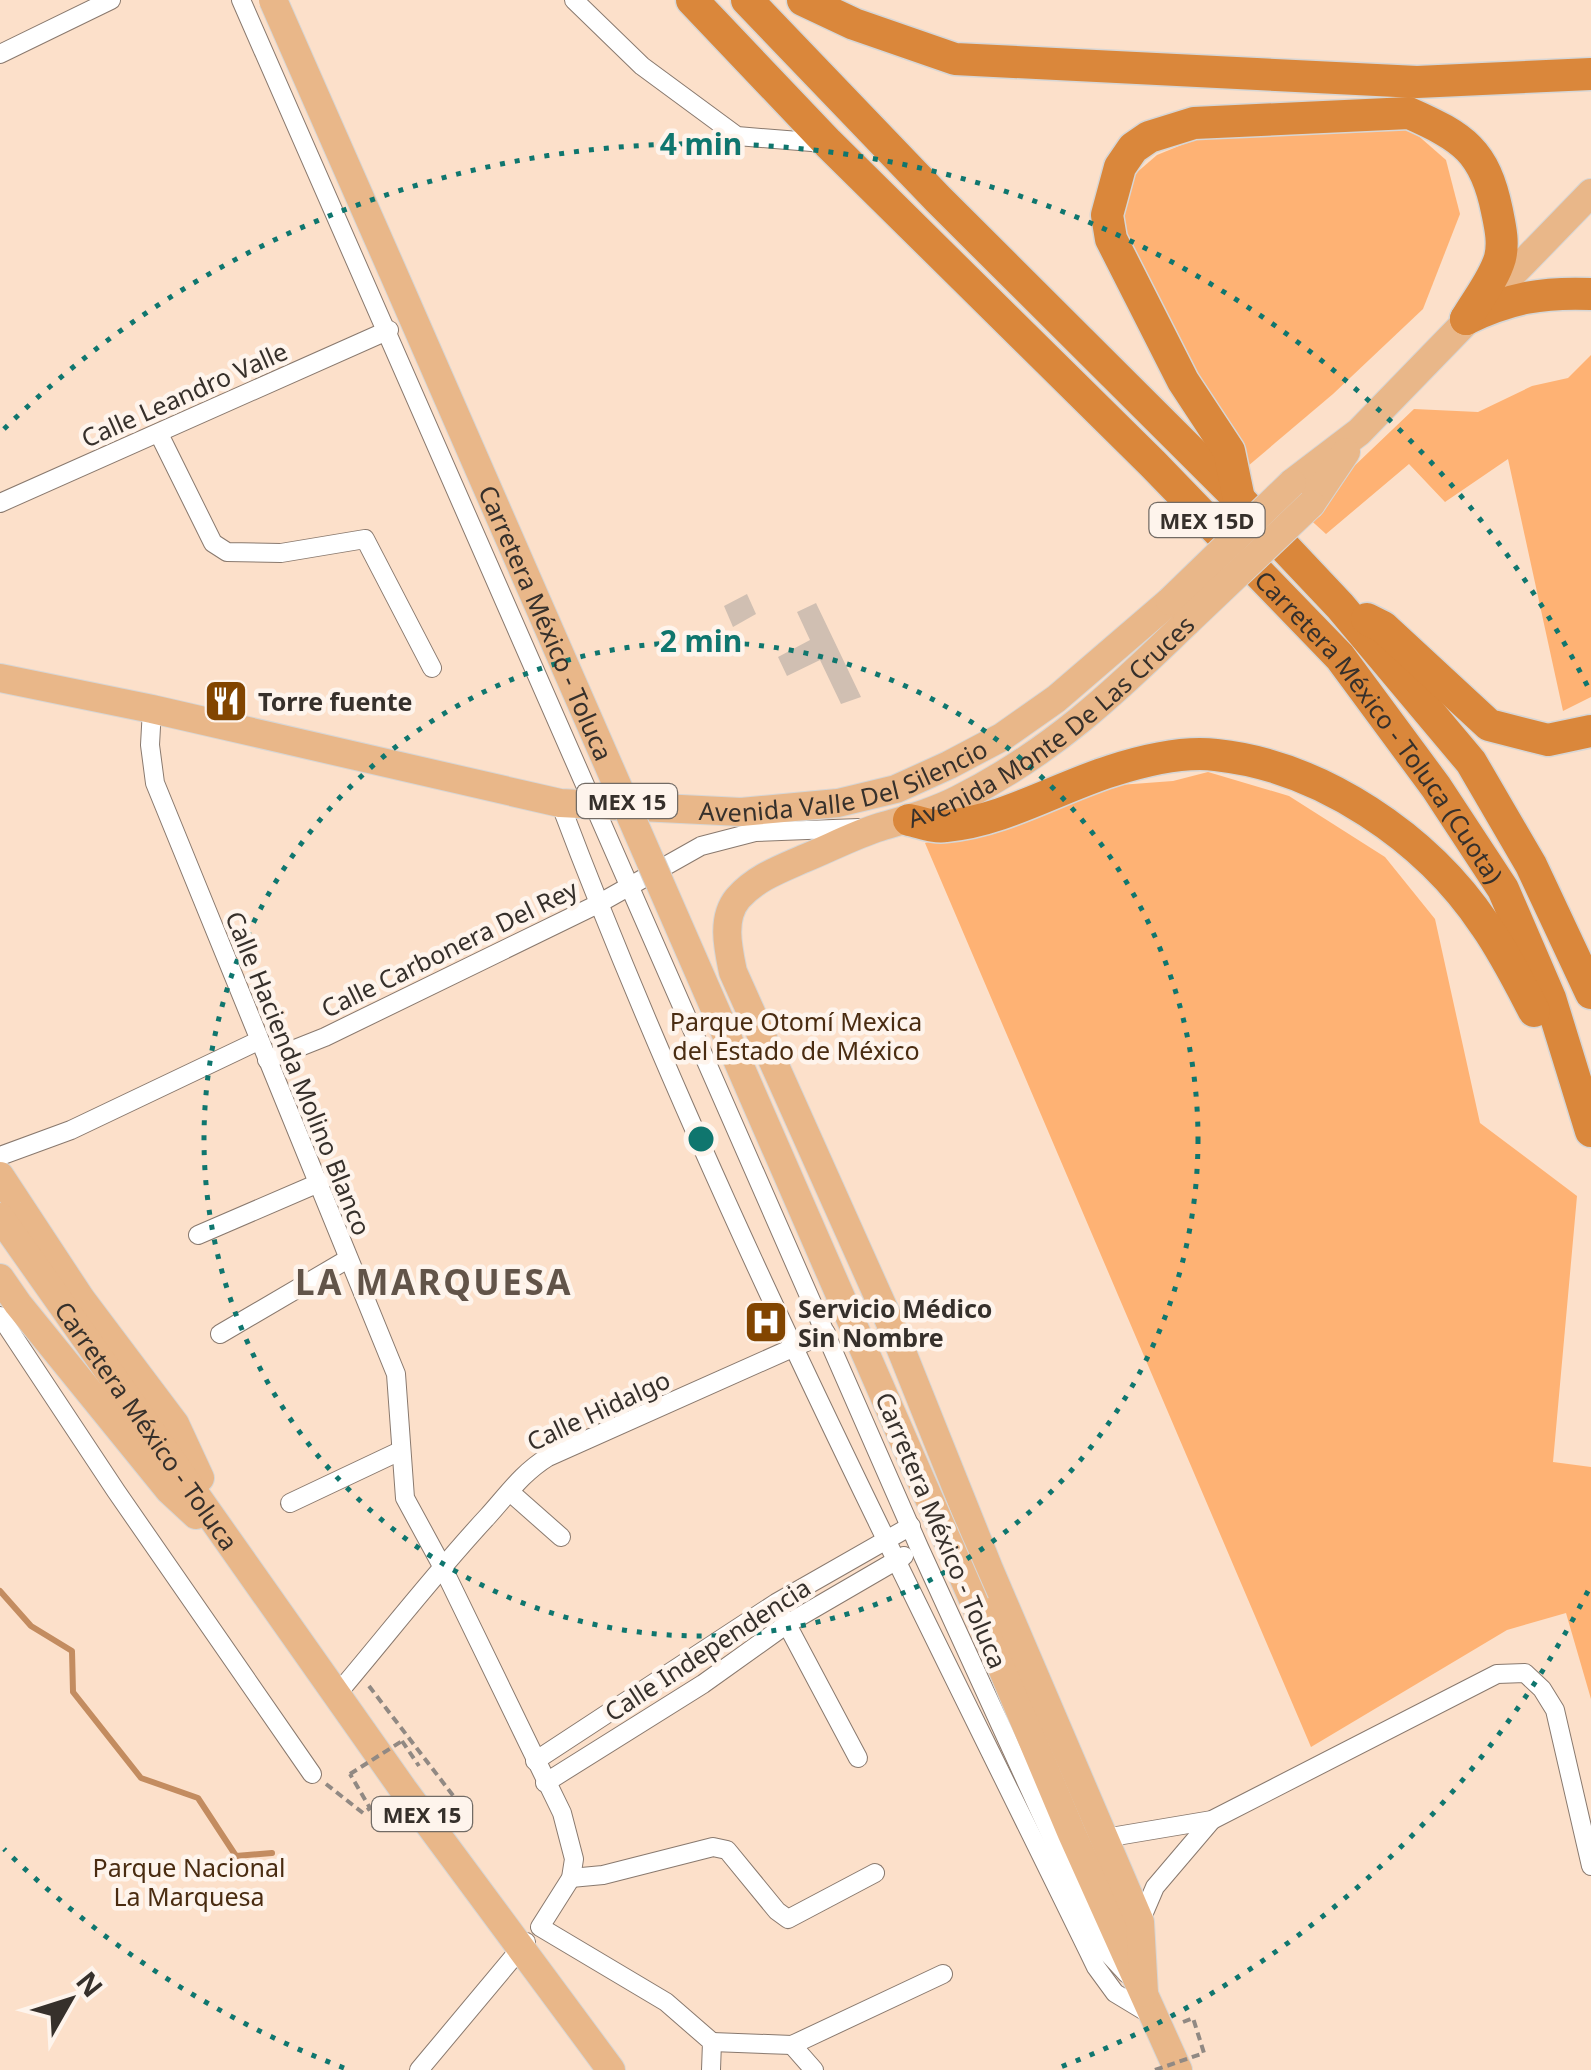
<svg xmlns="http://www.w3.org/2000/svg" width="1591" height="2070" font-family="'Noto Sans',sans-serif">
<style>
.green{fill:#fce0ca}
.forest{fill:#feb274}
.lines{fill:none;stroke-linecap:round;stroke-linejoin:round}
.stream{stroke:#c38c60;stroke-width:6}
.building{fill:#d0bfb2}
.minor-casing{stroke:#89796e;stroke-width:20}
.primary-casing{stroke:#d7d6d5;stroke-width:30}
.motorway-casing{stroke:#d7d6d5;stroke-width:35}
.path{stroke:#918983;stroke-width:4;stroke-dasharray:8 5;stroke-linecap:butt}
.minor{stroke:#fff;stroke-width:18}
.primary{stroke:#e9b789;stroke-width:28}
.motorway{stroke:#da873b;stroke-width:32}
.primary-bridge-casing{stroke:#d7d6d5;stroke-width:30;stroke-linecap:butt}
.path-bridge{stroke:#918983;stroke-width:4;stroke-dasharray:8 5;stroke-linecap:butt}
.primary-bridge{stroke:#e9b789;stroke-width:28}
.ring{fill:none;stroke:#0f766e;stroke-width:5;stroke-dasharray:5 10}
.labels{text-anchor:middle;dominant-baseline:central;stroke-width:9;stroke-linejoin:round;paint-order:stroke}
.shield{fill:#fef4ec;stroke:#726b65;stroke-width:2.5}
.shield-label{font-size:22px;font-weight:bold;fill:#36302b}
.street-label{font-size:25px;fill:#36302b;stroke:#fef4ec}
.poi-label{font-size:25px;font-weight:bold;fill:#36302b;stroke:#fef4ec;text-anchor:start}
.park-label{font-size:25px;fill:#4a2c11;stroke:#fef4ec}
.district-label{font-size:35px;font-weight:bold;letter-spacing:2.5px;fill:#625449;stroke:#fef4ec}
.centre{fill:#0f766e;stroke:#fef4ec;stroke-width:5}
.ring-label{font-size:30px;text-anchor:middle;font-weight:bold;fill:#0f766e;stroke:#fef4ec;stroke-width:9;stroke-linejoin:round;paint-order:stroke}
</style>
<rect width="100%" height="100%" fill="#fef4ec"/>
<rect class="green" x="0" y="0" width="1591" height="2070"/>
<g class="forest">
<polygon points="1406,125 1446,160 1460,214 1423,309 1333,394 1235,477 1122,225 1128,180 1157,155 1201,137"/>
<polygon points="1591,355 1591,697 1563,711 1508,459 1445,502 1409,464 1326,534 1304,514 1414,409 1478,412 1532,386 1568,378"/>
<polygon points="1208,772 1289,796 1385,857 1435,919 1480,1123 1577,1196 1553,1462 1591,1467 1591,1699 1566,1613 1507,1630 1311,1747 925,843 1106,786 1173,781"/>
</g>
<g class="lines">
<polyline class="stream" points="0,1591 31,1626 72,1651 73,1692 141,1778 198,1798 236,1856 272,1853"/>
</g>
<g class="building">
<polygon points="747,594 756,614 733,627 724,606"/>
<polygon points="816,603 861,697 841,704 820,660 787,676 778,657 810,640 797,612"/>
</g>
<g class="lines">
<g class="minor-casing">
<g id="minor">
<polyline points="241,0 919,1547 1102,1947 1127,1974"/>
<polyline points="574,0 642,66 737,136 824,143"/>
<polyline points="0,54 111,0"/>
<polyline points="159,434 213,543 227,552 281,553 365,539 432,668"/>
<polyline points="0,503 389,330"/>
<polyline points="152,709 150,745 155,783 396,1374 405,1498 442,1566 562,1813 574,1859 571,1878 540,1927 666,2002 712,2042 711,2070"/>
<path d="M560 803C711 1203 909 1583 1096 1967L1115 1993 1153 2016"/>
<polyline points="267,1060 325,1037 598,904 701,846 755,832 859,828"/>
<polyline points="0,1156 71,1130 258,1041"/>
<polyline points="198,1235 321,1182"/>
<polyline points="0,1316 116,1491 312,1774"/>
<polyline points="220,1334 348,1259"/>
<polyline points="510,1492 561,1537"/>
<polyline points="290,1503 400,1451"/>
<polyline points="783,1617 858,1758"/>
<path d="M338 1693C388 1634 435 1573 488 1516 508 1494 522 1473 548 1457L826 1333"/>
<polyline points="535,1761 776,1603 911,1526"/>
<polyline points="545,1783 703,1684 787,1624 904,1556"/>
<polyline points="1105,1838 1212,1820 1497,1674 1525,1673 1542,1689 1555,1710 1591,1866"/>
<polyline points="571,1878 603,1875 713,1847 727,1850 777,1911 788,1919 875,1873"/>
<polyline points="1140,1922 1155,1887 1212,1820"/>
<polyline points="712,2042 792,2045 943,1974"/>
<polyline points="792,2045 814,2070"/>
<polyline points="419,2070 526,1942"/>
</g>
</g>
<g class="primary-casing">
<g id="primary">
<polyline points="1292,483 1359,432 1591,193"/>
<polyline points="1311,504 1346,452"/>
<path id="s1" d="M0 678 152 709 560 803 741 812 838 803 896 789 949 765 1002 737 1056 699 1170 601"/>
<polyline points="0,1176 81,1299 175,1424 200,1478"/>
<path id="s2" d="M0 1217 403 1789 611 2070"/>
<polyline points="0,1278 18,1304 169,1490 196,1515"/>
<polyline points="975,1604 1072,1834 1178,2070"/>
<path id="s3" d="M1144 1993 1140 1922 989 1569 892 1327 733 972C728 948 721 918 738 898 756 878 778 870 803 859 828 849 854 835 880 827 907 819 934 812 959 799 1052 752 1114 693 1187 622"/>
</g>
</g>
<g class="motorway-casing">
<g id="motorway">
<path id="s4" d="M692 0 828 143 1153 464 1340 657 1436 787 1503 889 1550 998 1591 1131"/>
<polyline points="747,0 938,199 1239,499 1340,606 1471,762 1531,865 1591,993"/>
<polyline points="803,0 854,24 955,59 1417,82 1591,74"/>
<path d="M1466 319C1510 298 1542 292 1591 294"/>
<path d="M1239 499 1229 451 1183 381 1111 239 1107 215 1120 167 1133 148 1149 137 1194 123 1409 113C1463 137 1485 151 1497 211 1500 226 1504 242 1500 258 1494 279 1477 300 1466 319"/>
<polyline points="1367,619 1383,627 1489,725 1548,740 1591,731"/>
<path d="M909 820C920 822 934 828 946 826 1003 821 1057 788 1111 771 1142 761 1184 751 1216 755 1321 766 1427 838 1485 925 1504 952 1519 982 1534 1011"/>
</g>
</g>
<g class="path">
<polyline points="369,1686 468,1815 457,1824"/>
<polyline points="402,1741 419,1766"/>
<polyline points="326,1784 363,1813 370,1808 350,1774"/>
<polyline points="1183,2022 1193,2018 1204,2053"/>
</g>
<use href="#minor" class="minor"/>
<use href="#primary" class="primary"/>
<use href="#motorway" class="motorway"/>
<g class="primary-bridge-casing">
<g id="primary-bridge">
<path id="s5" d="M273 0C509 534 741 1070 975 1604"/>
<polyline points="1170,601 1292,483"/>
<polyline points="1187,622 1311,504"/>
</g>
</g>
<g class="path-bridge">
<polyline points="350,1774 402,1741"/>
<polyline points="1155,2070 1204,2053"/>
</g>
<use href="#primary-bridge" class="primary-bridge"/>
</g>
<g class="ring">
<circle cx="701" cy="1139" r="497"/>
<path d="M1588 1591A995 995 0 0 1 1058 2068M344 2068A995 995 0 0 1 4 1849M4 429A995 995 0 0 1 1588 687"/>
</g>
<defs>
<g id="restaurant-square" transform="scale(2.25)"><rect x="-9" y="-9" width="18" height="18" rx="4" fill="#824500" stroke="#fef4ec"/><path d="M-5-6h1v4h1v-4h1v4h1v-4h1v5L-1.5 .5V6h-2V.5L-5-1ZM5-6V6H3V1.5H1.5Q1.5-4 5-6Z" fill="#fff"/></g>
<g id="hospital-square" transform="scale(2.25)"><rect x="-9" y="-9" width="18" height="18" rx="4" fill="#824500" stroke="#fef4ec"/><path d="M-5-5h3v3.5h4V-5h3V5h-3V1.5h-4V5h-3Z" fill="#fff"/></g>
</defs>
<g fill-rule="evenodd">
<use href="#restaurant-square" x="226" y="701"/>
<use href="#hospital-square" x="766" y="1322"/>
</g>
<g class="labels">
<g class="shield">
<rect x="1149.5" y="503" width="115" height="34" rx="8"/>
<rect x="577" y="784" width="100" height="34" rx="8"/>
<rect x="372" y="1797" width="100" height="34" rx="8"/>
</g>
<g class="shield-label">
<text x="1207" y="520">MEX 15D</text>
<text x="627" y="801">MEX 15</text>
<text x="422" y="1814">MEX 15</text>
</g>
<g class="street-label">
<text transform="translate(184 394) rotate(-24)">Calle Leandro Valle</text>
<text stroke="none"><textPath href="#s5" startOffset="680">Carretera México - Toluca</textPath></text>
<text stroke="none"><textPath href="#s3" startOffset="1545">Avenida Monte De Las Cruces</textPath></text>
<text stroke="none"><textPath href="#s4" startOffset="1002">Carretera México - Toluca (Cuota)</textPath></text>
<text stroke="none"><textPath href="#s1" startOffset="862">Avenida Valle Del Silencio</textPath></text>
<text transform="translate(449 948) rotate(-26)">Calle Carbonera Del Rey</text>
<text transform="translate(299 1073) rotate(68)">Calle Hacienda Molino Blanco</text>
<text transform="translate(598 1410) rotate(-25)">Calle Hidalgo</text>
<text stroke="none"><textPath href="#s2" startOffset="255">Carretera México - Toluca</textPath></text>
<text transform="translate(942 1530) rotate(67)">Carretera México - Toluca</text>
<text transform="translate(707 1649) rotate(-33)">Calle Independencia</text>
</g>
<g class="poi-label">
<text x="258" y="701">Torre fuente</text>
<text x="798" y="1308">Servicio Médico<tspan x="798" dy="29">Sin Nombre</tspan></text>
</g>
<g class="park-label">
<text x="796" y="1021">Parque Otomí Mexica<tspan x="796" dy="29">del Estado de México</tspan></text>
<text x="189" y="1867">Parque Nacional<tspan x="189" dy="29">La Marquesa</tspan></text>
</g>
<g class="district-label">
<text x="434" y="1281">LA MARQUESA</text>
</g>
</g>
<circle cx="701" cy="1139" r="15" class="centre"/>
<g class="ring-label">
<text x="701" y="155">4 min</text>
<text x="701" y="652">2 min</text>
</g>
<g transform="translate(70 2000) rotate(51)" stroke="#fef4ec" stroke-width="8" paint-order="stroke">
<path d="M0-8L18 38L0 25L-18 38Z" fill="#36302b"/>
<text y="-15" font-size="28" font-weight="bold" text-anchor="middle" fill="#36302b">N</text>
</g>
</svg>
